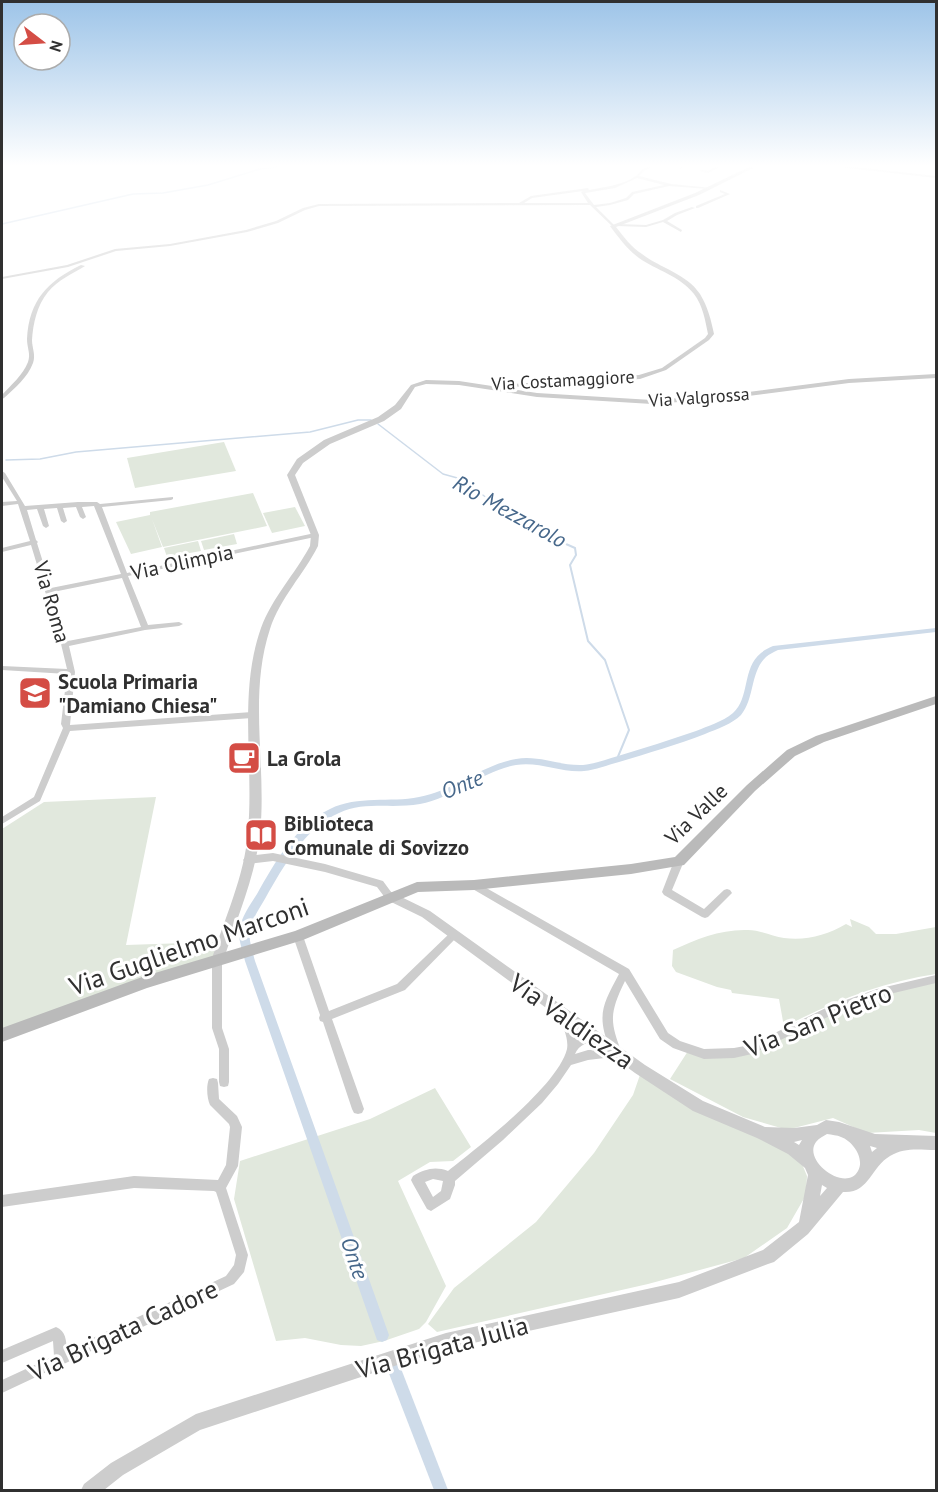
<svg xmlns="http://www.w3.org/2000/svg" width="938" height="1492" font-family="'PT Sans',sans-serif">
<style>
.green{fill:#e1e8dd}
.lines{fill:none;stroke-linecap:round;stroke-linejoin:round}
.stream-far1{stroke:#cedbe9;stroke-width:1.5}
.stream{stroke:#cedbe9;stroke-width:2}
.canal{fill:#cedbe9;fill-rule:evenodd}
.minor{fill:#cdcdcd;fill-rule:evenodd}
.tertiary{fill:#cdcdcd;fill-rule:evenodd}
.secondary{fill:#bababa;fill-rule:evenodd}
.labels{text-anchor:middle;dominant-baseline:central;stroke-width:6;stroke-linejoin:round;paint-order:stroke}
.far-street-label{font-size:18px;fill:#303030;stroke:#fff}
.street-label{font-size:21px;fill:#303030;stroke:#fff}
.poi-label{font-size:21px;font-weight:bold;fill:#303030;stroke:#fff;text-anchor:start}
.water-label{font-size:22px;font-style:italic;fill:#46678a;stroke:#fff}
.near-street-label{font-size:26px;fill:#303030;stroke:#fff}
</style>
<rect width="100%" height="100%" fill="#fff"/>
<g class="green">
<polygon points="224,442 236,471 135,488 127,458"/>
<polygon points="253,493 267,526 163,547 152,519 162,547 131,554 116,522 150,515 150,512"/>
<polygon points="295,507 305,526 272,533 263,513"/>
<polygon points="234,534 237,544 204,550 201,541"/>
<polygon points="198,541 201,551 167,557 164,548"/>
<polygon points="156,797 126,945 215,942 214,957 2,1030 2,829 44,802"/>
<path d="M850 919 869 927 876 934H896L936 927V974C882 982 832 1002 784 1027L779 999 732 993 731 990 717 987 676 972 672 966 673 950C697 939 721 929 748 930 760 930 772 936 784 938 806 941 827 935 846 924L852 927Z"/>
<polygon points="936,980 936,1133 919,1130 867,1133 833,1118 794,1128 781,1128 743,1117 670,1079 688,1051 739,1054 842,1007"/>
<polygon points="641,1072 780,1142 802,1164 807,1176 806,1195 787,1228 744,1258 648,1284 437,1332 428,1324 454,1288 536,1222 594,1153 633,1095"/>
<polygon points="435,1088 471,1147 453,1161 430,1162 398,1181 446,1286 426,1322 419,1329 384,1341 361,1346 341,1345 305,1338 276,1341 234,1199 240,1161 370,1119"/>
</g>
<g class="lines">
<g class="stream-far1">
<polyline points="2,224 133,194 163,193 208,185 260,169 277,167"/>
<polyline points="378,424 443,474 461,479 491,501"/>
<polyline points="6,460 40,459 76,452 310,432 358,420 371,420"/>
</g>
<polyline class="stream" points="489,500 513,511 523,519 536,523 548,536 575,548 576,555 570,565 588,641 605,660 629,730 617,759"/>
<g class="canal">
<path d="M936 628V632L778 650C774 652 769 654 766 657 750 672 755 698 741 715 732 724 717 729 705 734 677 745 648 753 619 762 607 765 596 770 584 771 561 773 539 761 516 765 482 771 454 798 420 804 393 809 364 801 339 813 305 828 283 867 266 897 260 908 252 918 250 930 248 939 253 952 255 961L389 1335 387 1340 382 1342 377 1340 245 961C243 952 238 939 239 930 242 916 250 905 257 894 275 862 296 825 330 809 358 795 390 803 419 797 454 791 481 765 516 759 539 755 560 766 583 765 595 764 607 759 618 756 644 748 670 740 696 731 708 726 722 722 733 713 750 698 742 668 761 653 764 650 769 648 773 646Z"/>
<polygon points="395,1364 400,1366 448,1490 434,1490 388,1371 390,1366"/>
</g>
<g class="minor">
<path d="M647 167H653L644 171 639 176 671 184 711 188 709 189 669 186 634 194 628 200 610 205 596 207 614 225 613 227 590 205 319 206 305 210 278 223 247 232 170 246 116 251 68 267 2 279V277L67 265 115 249 170 244 246 230 276 221 303 208 319 204 519 203 531 196 588 188 589 190C604 187 624 185 636 176 641 172 641 169 647 167ZM637 178 664 185 632 192 626 198 610 203 594 205 585 193 615 188ZM583 191 581 192 588 203H524L532 198Z"/>
<polygon points="680,167 684,167 681,169"/>
<polygon points="715,167 720,167 708,173 700,171 702,170 708,171"/>
<polygon points="720,190 730,194 698,208 696,208 696,206 725,194 720,192"/>
<polygon points="692,207 695,208 677,215 667,221 682,230 681,232 663,222 646,227 617,226 615,225 617,224 646,225 663,220 675,213"/>
<path d="M81 265 85 266C72 274 58 280 48 292 37 305 33 324 32 340 32 348 36 355 33 363 28 377 15 388 4 398L2 399V395C11 385 23 375 28 362 31 354 27 348 27 339 29 300 48 281 81 265Z"/>
<path d="M2 471 5 473 25 506 78 502H97L100 504 173 497V499L171 500 102 507 127 573 315 533 318 535 315 537 128 576 148 625 179 622 183 624 179 626 145 630 69 646 75 672 70 725 252 712 256 715 252 718 70 731 40 801 2 824V817L34 797 63 728 61 724 67 674 2 670V666L67 669 61 644 31 545 2 552V548L30 541 18 504 2 506V502L17 501 2 477ZM94 506 121 574 51 588 37 543 38 542 36 540 27 510 37 509 43 526 46 528 49 526 44 509 57 508 61 521 64 523 67 521 63 508 76 507 80 517 83 519 86 517 82 507ZM122 578 141 627 68 641 53 592Z"/>
<polygon points="273,853 325,864 383,881 394,896 392,899 389,900 386,899 377,887 325,872 273,861 248,864 245,862 243,860 245,858 248,856"/>
<polygon points="679,857 682,859 684,861 672,890 704,909 724,890 727,889 730,890 732,893 708,917 705,918 702,917 664,895 662,892 674,861 676,859"/>
<path d="M474 881 629 969 668 1033 680 1041 704 1049 734 1048 750 1045 832 1005 877 989 936 975V983L877 997 840 1011 752 1054 734 1058 704 1059 673 1048 660 1039 625 981C610 1012 609 1021 622 1053L621 1056 588 1060 571 1065 558 1084 542 1103 503 1140 455 1181V1185L450 1199 431 1211 427 1209 413 1184 411 1180 413 1176C425 1169 435 1166 448 1171 478 1147 558 1086 567 1049 569 1038 562 1024 557 1014L558 1011 562 1009 566 1011 576 1037 593 1031 597 1033 598 1036 597 1039C588 1043 579 1044 575 1054L588 1050 610 1049C596 1015 603 1004 619 974L471 888 469 885 471 882ZM433 1179 443 1181 441 1191 433 1197 425 1182Z"/>
<polygon points="298,932 301,933 303,936 329,1011 397,984 450,933 453,932 456,933 458,936 405,990 332,1019 364,1109 362,1113 358,1114 354,1113 352,1109 323,1022 320,1021 319,1018 320,1015 293,936 295,933"/>
<polygon points="217,958 221,959 222,962 222,1028 229,1049 229,1082 228,1086 224,1087 220,1086 219,1082 219,1049 212,1028 212,962 213,959"/>
<path d="M213 1078 217 1079 218 1083 219 1099 237 1116 242 1127 238 1166 226 1188 248 1255 244 1272 234 1284 2 1393V1380L54 1356 53 1341 2 1363V1350L56 1327C66 1331 66 1340 67 1350L226 1276 234 1265 236 1255 218 1198 216 1192 214 1191 134 1188 2 1207V1195L134 1176 218 1180 226 1165 230 1127 229 1124 210 1105C207 1098 206 1086 209 1079Z"/>
</g>
<g class="tertiary">
<path d="M749 167H755L699 195 616 227C624 237 631 247 642 254 660 268 687 274 700 294 708 307 711 320 714 334L709 340 666 370 640 379 511 387V385L513 384 639 375 662 368 705 338 708 334C705 320 703 306 694 294 680 276 656 270 639 258 627 249 619 238 610 226L695 193Z"/>
<polygon points="839,167 855,167 936,176 936,178"/>
<path d="M936 374V378L849 383 733 398 652 404 537 397 459 385 426 384 415 387 401 409 384 421 330 444 303 463 295 475 319 535 318 546C304 574 280 598 270 629 248 696 267 766 260 834 255 878 236 920 223 962L221 966 217 967 213 966 211 962C224 919 245 876 248 831 254 764 238 693 261 628 272 598 295 574 310 546L311 535 287 475 297 459 324 440 378 417 395 405 411 385 426 380 459 381 537 393 652 400 733 394 849 379Z"/>
<path d="M389 891 430 911 645 1065 703 1101 765 1127 794 1128 817 1125 826 1120 839 1122 875 1134 936 1136V1150C919 1150 905 1147 890 1156 871 1167 869 1194 843 1192L808 1234 774 1262 768 1264 679 1298 446 1349 200 1430 123 1475 104 1490H81L84 1484 111 1463 196 1414 446 1333 679 1282 763 1250 799 1222 808 1175 805 1168 788 1154 757 1138 693 1111 635 1073 422 917 385 899 383 896 385 893ZM827 1134C832 1135 837 1135 841 1137 853 1141 865 1159 858 1171 846 1193 802 1161 816 1142 819 1138 824 1136 827 1134ZM802 1140 799 1145 794 1142ZM870 1146 877 1148 872 1152ZM822 1185 827 1188 820 1196Z"/>
</g>
<polygon class="secondary" points="936,696 936,704 824,742 795,756 755,791 684,865 631,874 474,890 418,892 303,940 147,988 2,1042 2,1028 145,976 295,931 417,882 474,880 631,864 675,857 747,785 787,750 816,736"/>
</g>
<linearGradient id="sky" x2="0" y2="1"><stop stop-color="#9dc4e8"/><stop offset="0.44" stop-color="#fff"/><stop offset="1" stop-color="#fff" stop-opacity="0"/></linearGradient>
<rect width="938" height="376" fill="url(#sky)"/>
<defs>
<g id="school-square" transform="scale(1.725)"><rect x="-9" y="-9" width="18" height="18" rx="4" fill="#d44d45" stroke="#fff"/><path d="M0-5L7-2L0 1L-7-2ZM-4 1L0 2.5L4 1V4Q0 6-4 4Z" fill="#fff"/></g>
<g id="cafe-square" transform="scale(1.725)"><rect x="-9" y="-9" width="18" height="18" rx="4" fill="#d44d45" stroke="#fff"/><path d="M-5.5-4.5H6V0H3Q3 3.5 0 3.5H-2.5Q-5.5 3.5-5.5 0ZM3-3.2v2h1.7v-2ZM-6 4.5H4V6H-6Z" fill="#fff"/></g>
<g id="library-square" transform="scale(1.725)"><rect x="-9" y="-9" width="18" height="18" rx="4" fill="#d44d45" stroke="#fff"/><path d="M-6-4Q-3-5.5-.7-3.5V5Q-3 3-6 4ZM6-4Q3-5.5 .7-3.5V5Q3 3 6 4Z" fill="#fff"/></g>
</defs>
<g fill-rule="evenodd">
<use href="#school-square" x="35" y="693"/>
<use href="#cafe-square" x="244" y="758"/>
<use href="#library-square" x="261" y="835"/>
</g>
<g class="labels">
<g class="far-street-label">
<text transform="translate(563 380) rotate(-3)">Via Costamaggiore</text>
<text transform="translate(699 397) rotate(-4)">Via Valgrossa</text>
</g>
<g class="street-label">
<text transform="translate(182 562) rotate(-12)">Via Olimpia</text>
<text transform="translate(52 602) rotate(74)">Via Roma</text>
<text transform="translate(696 814) rotate(-44)">Via Valle</text>
</g>
<g class="poi-label">
<text x="58" y="681">Scuola Primaria<tspan x="58" dy="24">"Damiano Chiesa"</tspan></text>
<text x="267" y="758">La Grola</text>
<text x="284" y="823">Biblioteca<tspan x="284" dy="24">Comunale di Sovizzo</tspan></text>
</g>
<g class="water-label">
<text transform="translate(510 511) rotate(29)">Rio Mezzarolo</text>
<text transform="translate(462 784) rotate(-22)">Onte</text>
<text transform="translate(355 1258) rotate(71)">Onte</text>
</g>
<g class="near-street-label">
<text transform="translate(189 946) rotate(-19)">Via Guglielmo Marconi</text>
<text transform="translate(818 1020) rotate(-22)">Via San Pietro</text>
<text transform="translate(572 1021) rotate(35)">Via Valdiezza</text>
<text transform="translate(123 1330) rotate(-25)">Via Brigata Cadore</text>
<text transform="translate(442 1347) rotate(-15)">Via Brigata Julia</text>
</g>
</g>
<rect width="938" height="1492" fill="none" stroke="#303030" stroke-width="6"/>
<g transform="translate(42 42) rotate(107)"><circle r="28" fill="#ffffff" stroke="#acacac" stroke-width="1.5"/>
<path d="M0-4.5L10 22L0 15L-10 22Z" fill="#d44d45"/>
<text y="-9" font-size="16" font-weight="bold" text-anchor="middle" fill="#303030">N</text>
</g>
</svg>
